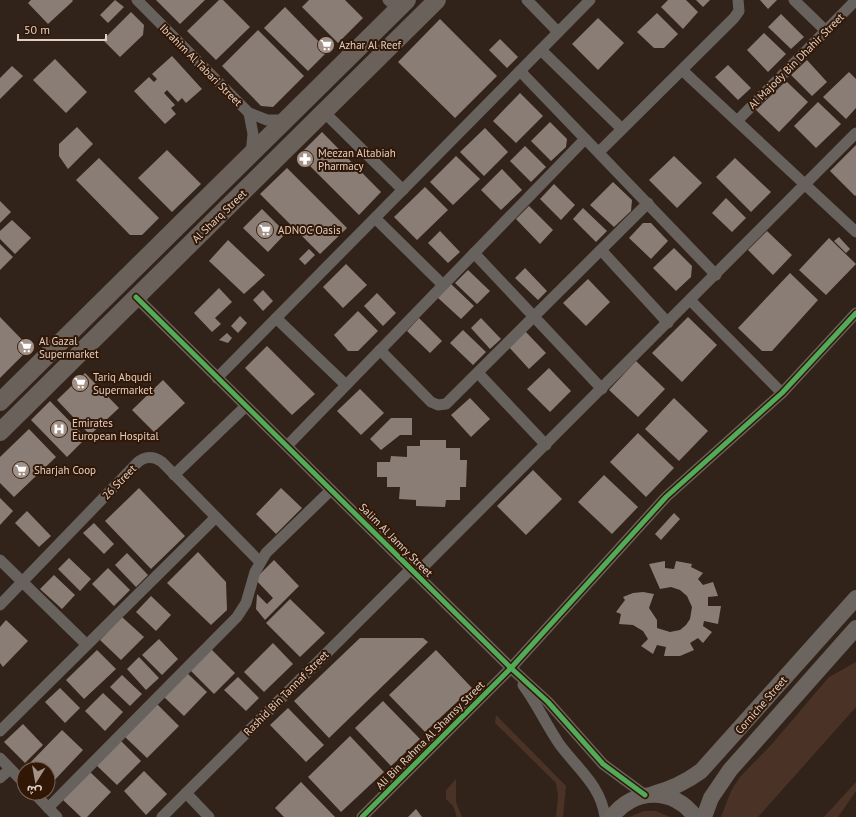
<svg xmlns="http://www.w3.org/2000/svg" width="856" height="817" font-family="'PT Sans','Noto Sans Arabic',sans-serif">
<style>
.green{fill:#4a3326}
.building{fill:#8a7d75}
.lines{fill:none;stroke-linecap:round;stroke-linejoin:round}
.street{stroke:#68625e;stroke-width:11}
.secondary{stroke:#6b645f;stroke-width:16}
.primary{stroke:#6a615b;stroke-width:18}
.cycleway-casing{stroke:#311706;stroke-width:8}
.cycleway{stroke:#51ab58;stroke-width:5}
.labels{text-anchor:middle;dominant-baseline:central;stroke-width:4;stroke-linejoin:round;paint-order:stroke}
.poi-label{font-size:11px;fill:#e0cec3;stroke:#311706;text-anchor:start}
.street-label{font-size:11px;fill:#e0cec3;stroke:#311706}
</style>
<rect width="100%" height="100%" fill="#32231a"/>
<g class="green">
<polygon points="856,662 856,707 758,817 721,817 731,791 740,777 772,744 829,677"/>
<polygon points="496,715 566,786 563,817 556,817 558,796 556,783 495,723"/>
<polygon points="456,779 456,802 462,817 457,817 453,806 446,799 446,790"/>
<polygon points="856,782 856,791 838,817 824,817"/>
<polygon points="644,811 656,811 670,817 629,817"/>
</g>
<g class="building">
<polygon points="31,0 72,0 73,1 48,24 28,3"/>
<polygon points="115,0 124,7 108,23 100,15"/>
<polygon points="156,0 205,0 180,24"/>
<polygon points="219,0 223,0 250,27 216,60 187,31"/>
<polygon points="309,0 345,0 363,18 338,43 302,7"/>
<polygon points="668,0 686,0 698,12 683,29 661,7"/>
<polygon points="696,0 710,0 703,7"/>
<polygon points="760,0 777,0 768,9"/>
<polygon points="285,7 328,51 308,71 264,28"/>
<polygon points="131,12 144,25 143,35 120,57 103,40"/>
<polygon points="657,13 678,34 664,48 654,48 637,32"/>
<polygon points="781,14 804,37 791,49 768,27"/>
<polygon points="598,18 624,43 598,70 572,44"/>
<polygon points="440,19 497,76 455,118 398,62"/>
<polygon points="258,30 304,76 273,107 261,106 222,66"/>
<polygon points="764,33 786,54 768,72 747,50"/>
<polygon points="500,39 518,57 507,68 489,50"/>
<polygon points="172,56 202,89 186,103 182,98 178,102 167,90 164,93 175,105 171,108 176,114 165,124 134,91 149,77 154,82 157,79 152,74"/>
<polygon points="55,59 87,92 66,113 33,80"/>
<polygon points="807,60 827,82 812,96 791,75"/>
<polygon points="728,65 751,88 738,100 715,77"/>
<polygon points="12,66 23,76 0,99 0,78"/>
<polygon points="849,72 856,79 856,108 846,119 823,97"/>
<polygon points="786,81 808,102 779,132 756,110"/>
<polygon points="520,93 543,116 516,143 493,121"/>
<polygon points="818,102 841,124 816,148 794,126"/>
<polygon points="550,122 567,139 566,147 551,161 531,141"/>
<polygon points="77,127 93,144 68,169 59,156 59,144"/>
<polygon points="485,128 508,152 484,176 460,152"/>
<polygon points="322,132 381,192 359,215 299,155"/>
<polygon points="856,145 856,195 855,196 830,171"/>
<polygon points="525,146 546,167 531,182 510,161"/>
<polygon points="167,150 201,184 172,212 138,178"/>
<polygon points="456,156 480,179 453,205 430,182"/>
<polygon points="674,156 702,183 677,208 649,180"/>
<polygon points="99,158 159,218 142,235 130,235 76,180"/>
<polygon points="735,158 771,192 751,212 716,177"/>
<polygon points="287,168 347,228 320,254 260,194"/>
<polygon points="502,169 522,190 501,210 481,190"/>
<polygon points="613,182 632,200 631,211 614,227 590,205"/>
<polygon points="554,184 575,205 561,220 540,199"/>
<polygon points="425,187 448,210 417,240 394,217"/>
<polygon points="726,198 746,218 732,232 712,213"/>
<polygon points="0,201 11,212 0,223"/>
<polygon points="529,206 553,230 540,244 516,219"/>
<polygon points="583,208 607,231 596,242 573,219"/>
<polygon points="262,209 286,233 268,252 243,228"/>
<polygon points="12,220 31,238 15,254 0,239 0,231"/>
<polygon points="643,223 651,223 668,241 651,259 629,238"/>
<polygon points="440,231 460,252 448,263 428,243"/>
<polygon points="767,231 792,255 773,275 748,250"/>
<polygon points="839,237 850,249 846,253 834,241"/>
<polygon points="829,238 856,264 826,295 799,270"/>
<polygon points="228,240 265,275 244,294 209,261"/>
<polygon points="0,244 13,257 0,270"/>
<polygon points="674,248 692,266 691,277 676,291 653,268"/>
<polygon points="309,249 315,255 305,265 299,259"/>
<polygon points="346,264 367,285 343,308 323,287"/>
<polygon points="525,268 547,291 538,300 515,278"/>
<polygon points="468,270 490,291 477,304 455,283"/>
<polygon points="790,273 818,300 772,351 762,351 738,328"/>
<polygon points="588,279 610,302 586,326 563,303"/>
<polygon points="450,283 474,306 461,319 437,297"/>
<polygon points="219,288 232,302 215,318 221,324 212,332 194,313"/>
<polygon points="263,290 273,301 263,311 253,300"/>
<polygon points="377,293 396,313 383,326 364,306"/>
<polygon points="358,311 378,331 358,351 348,351 334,335"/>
<polygon points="240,316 247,323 238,333 231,326"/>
<polygon points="0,317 30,348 0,378"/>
<polygon points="688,317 717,345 682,382 652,353"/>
<polygon points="419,318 442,341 430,353 407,331"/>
<polygon points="481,318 501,339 490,349 471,328"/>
<polygon points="463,330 486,352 473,365 450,343"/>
<polygon points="524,330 546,353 529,369 508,346"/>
<polygon points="227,333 232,338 228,343 219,340"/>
<polygon points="267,346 315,394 292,415 245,368"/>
<polygon points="636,361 665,389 638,417 609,390"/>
<polygon points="549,368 571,391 550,412 527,389"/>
<polygon points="85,373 119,408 90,435 57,400"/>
<polygon points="163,380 185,403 154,432 132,410"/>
<polygon points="360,389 384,413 361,435 337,411"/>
<polygon points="470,398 490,419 471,437 451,415"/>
<polygon points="674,398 708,431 679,461 645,429"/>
<polygon points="50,401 86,438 67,457 31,420"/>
<polygon points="391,418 412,418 412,435 400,435 381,450 370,439"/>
<polygon points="29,429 56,457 14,497 0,483 0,457"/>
<polygon points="638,433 674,468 646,497 610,462"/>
<polygon points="420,440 446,440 446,448 460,448 460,460 467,460 466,487 460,487 460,500 446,500 445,507 416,506 416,500 399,499 400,487 387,487 387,477 377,477 377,462 390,462 391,456 407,457 407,446 420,446"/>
<polygon points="533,470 562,499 526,535 497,506"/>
<polygon points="604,475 638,507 612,534 578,502"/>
<polygon points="139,488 185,536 151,569 105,521"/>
<polygon points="281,488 302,508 276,534 256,514"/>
<polygon points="0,498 13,511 0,525"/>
<polygon points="27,511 51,536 39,547 15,523"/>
<polygon points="674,513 680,519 661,540 655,534"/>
<polygon points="94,523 114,544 104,554 83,533"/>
<polygon points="198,552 226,582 227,610 211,625 167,583"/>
<polygon points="127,553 148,575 136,587 115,565"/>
<polygon points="69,558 91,579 80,591 58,569"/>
<polygon points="274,560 299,586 265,620 256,609 257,594 267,604 273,598 255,579"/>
<polygon points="665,561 665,568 674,569 676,561 692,564 691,567 703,573 698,579 703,585 713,582 718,596 708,597 708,606 721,606 718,624 704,621 703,626 712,632 703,643 698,638 690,643 694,650 680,656 664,656 666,647 657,645 653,654 641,646 648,639 643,631 633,625 619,624 621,614 616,612 625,600 623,597 633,593 643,592 654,594 649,608 657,620 657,628 670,632 680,630 686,625 690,619 692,607 687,596 680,590 671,587 660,589 649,564"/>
<polygon points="108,568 130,590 114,606 92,584"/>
<polygon points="54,575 75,595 62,609 40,589"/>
<polygon points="151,596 171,615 156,631 136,612"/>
<polygon points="290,599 325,633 300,657 266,623"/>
<polygon points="122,617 144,637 121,660 100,640"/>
<polygon points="6,620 28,641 3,667 0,663 0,627"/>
<polygon points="360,638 423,638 428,642 329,738 294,701"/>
<polygon points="159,639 178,659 162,675 142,655"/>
<polygon points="273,643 293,664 264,692 244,672"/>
<polygon points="211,649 235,673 214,694 190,670"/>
<polygon points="97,650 116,669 84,699 66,680"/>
<polygon points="436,650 472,688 425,732 389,695"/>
<polygon points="139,657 159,678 146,690 127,669"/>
<polygon points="186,672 207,692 184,716 163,696"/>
<polygon points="122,675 142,694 130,706 110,687"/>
<polygon points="238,677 259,698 246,711 224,690"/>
<polygon points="60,688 80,708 65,723 45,702"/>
<polygon points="103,693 123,712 105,731 85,711"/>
<polygon points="383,701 420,739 391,766 355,728"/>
<polygon points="157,704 179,726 147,758 124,736"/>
<polygon points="288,708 324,745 306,762 270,725"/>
<polygon points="23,724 43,745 25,763 4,742"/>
<polygon points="62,730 83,750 48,787 48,769 31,769 27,766"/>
<polygon points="350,736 384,772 341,812 308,777"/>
<polygon points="119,739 141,761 117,785 94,763"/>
<polygon points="89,771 111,792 87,817 81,817 62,799"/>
<polygon points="144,771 167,794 146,815 124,791"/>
<polygon points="301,782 335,817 284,817 275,808"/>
<polygon points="416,809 422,817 408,817"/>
</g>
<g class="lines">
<g class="street">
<polyline points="137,0 249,113 267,120 286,120"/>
<polyline points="388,0 398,9"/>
<polyline points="527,0 558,32"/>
<polyline points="794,0 826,31"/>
<polyline points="541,50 622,129"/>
<polyline points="682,70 856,232"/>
<polyline points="520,71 716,275"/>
<polyline points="324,112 403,190"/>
<polyline points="249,113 253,134 251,154"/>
<polyline points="737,121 856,0"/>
<polyline points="599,152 734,18 739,11 738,0"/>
<polyline points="375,218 443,285"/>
<polyline points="601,250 668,323"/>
<polyline points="474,253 602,389"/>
<polyline points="136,297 511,668 548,702 603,764 645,795"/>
<polyline points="690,300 782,393"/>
<polyline points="276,318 346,385"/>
<polyline points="380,350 431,402 438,405 446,404 648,203"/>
<polyline points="478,373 546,445"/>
<polyline points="217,378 590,0"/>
<polyline points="287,446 585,139"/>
<polyline points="174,475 246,406"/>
<polyline points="0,560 87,645"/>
<polyline points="416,574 856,133"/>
<path d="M0 605 137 463C145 456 153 456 162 462L260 562"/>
<path d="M523 685C537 704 547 726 560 745 578 769 601 786 605 817"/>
<polyline points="0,731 215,518"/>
<polyline points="0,758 24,783"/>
<polyline points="0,778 10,769"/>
<polyline points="34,793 57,817"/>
<polyline points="186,793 209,817"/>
<polyline points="48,808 237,617 246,603 255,572 266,553 331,490"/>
<polyline points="162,817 411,569"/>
<polyline points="362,817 511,668 666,497 782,393 856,313"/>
</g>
<g class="secondary">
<path d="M653 794C672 789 686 782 701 771L856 598"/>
<path d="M612 817C632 788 675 787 695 817"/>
<polyline points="704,817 711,798 730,770 856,628"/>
</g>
<g class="primary">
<polyline points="0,402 407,0"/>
<polyline points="0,432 437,0"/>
</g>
<g class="cycleway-casing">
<g id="cycleway">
<polyline points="136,297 511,668 548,702 603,764 645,795"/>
<polyline points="362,817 511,668 666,497 782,393 856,313"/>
</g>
</g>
<use href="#cycleway" class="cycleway"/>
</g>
<defs>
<g id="supermarket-disc" transform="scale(0.9)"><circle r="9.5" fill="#a39288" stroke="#311706"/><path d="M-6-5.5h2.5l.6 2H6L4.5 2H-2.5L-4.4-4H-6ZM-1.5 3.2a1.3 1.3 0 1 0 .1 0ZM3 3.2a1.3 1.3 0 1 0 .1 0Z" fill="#fff"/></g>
<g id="pharmacy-disc" transform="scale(0.9)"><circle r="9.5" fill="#a39288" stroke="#311706"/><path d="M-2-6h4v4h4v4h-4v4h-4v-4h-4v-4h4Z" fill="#fff"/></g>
<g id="hospital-disc" transform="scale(0.9)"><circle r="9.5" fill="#a39288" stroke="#311706"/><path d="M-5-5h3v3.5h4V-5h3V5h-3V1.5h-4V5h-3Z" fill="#fff"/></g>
</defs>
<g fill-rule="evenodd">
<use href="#supermarket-disc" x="326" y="45"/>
<use href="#pharmacy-disc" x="305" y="159"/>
<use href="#supermarket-disc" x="265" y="230"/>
<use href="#supermarket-disc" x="26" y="347"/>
<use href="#supermarket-disc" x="80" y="383"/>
<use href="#hospital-disc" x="59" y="429"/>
<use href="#supermarket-disc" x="21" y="470"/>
</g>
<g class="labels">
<g class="poi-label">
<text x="339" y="45">Azhar Al Reef</text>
<text x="318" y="153">Meezan Altabiah<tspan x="318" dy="13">Pharmacy</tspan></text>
<text x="278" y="230">ADNOC Oasis</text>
<text x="39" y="341">Al Gazal<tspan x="39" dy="13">Supermarket</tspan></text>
<text x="93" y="377">Tariq Abqudi<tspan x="93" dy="13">Supermarket</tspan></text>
<text x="72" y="423">Emirates<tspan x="72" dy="13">European Hospital</tspan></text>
<text x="34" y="470">Sharjah Coop</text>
</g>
<g class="street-label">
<text transform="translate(796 61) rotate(-45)">Al Majody Bin Dhahir Street</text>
<text transform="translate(201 65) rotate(45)">Ibrahim Al Tabari Street</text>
<text transform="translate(219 216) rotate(-44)">Al Sharq Street</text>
<text transform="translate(119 482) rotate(-46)">26 Street</text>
<text transform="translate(396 540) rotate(45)">Salim Al Jamry Street</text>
<text transform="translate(286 693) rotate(-45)">Rashid Bin Tannaf Street</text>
<text transform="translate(761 705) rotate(-49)">Corniche Street</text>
<text transform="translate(430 735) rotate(-45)">Ali Bin Rahma Al Shamsy Street</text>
</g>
</g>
<g transform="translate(36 781) rotate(191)"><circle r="19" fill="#311706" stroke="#776052"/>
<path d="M0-3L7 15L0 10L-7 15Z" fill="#a39288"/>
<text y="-6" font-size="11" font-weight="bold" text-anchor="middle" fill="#e0cec3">ش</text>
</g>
<path d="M18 34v6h88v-6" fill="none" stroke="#e0cec3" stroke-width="2"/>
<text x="24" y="34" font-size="12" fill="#e0cec3" stroke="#311706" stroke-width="3" paint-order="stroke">50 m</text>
</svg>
